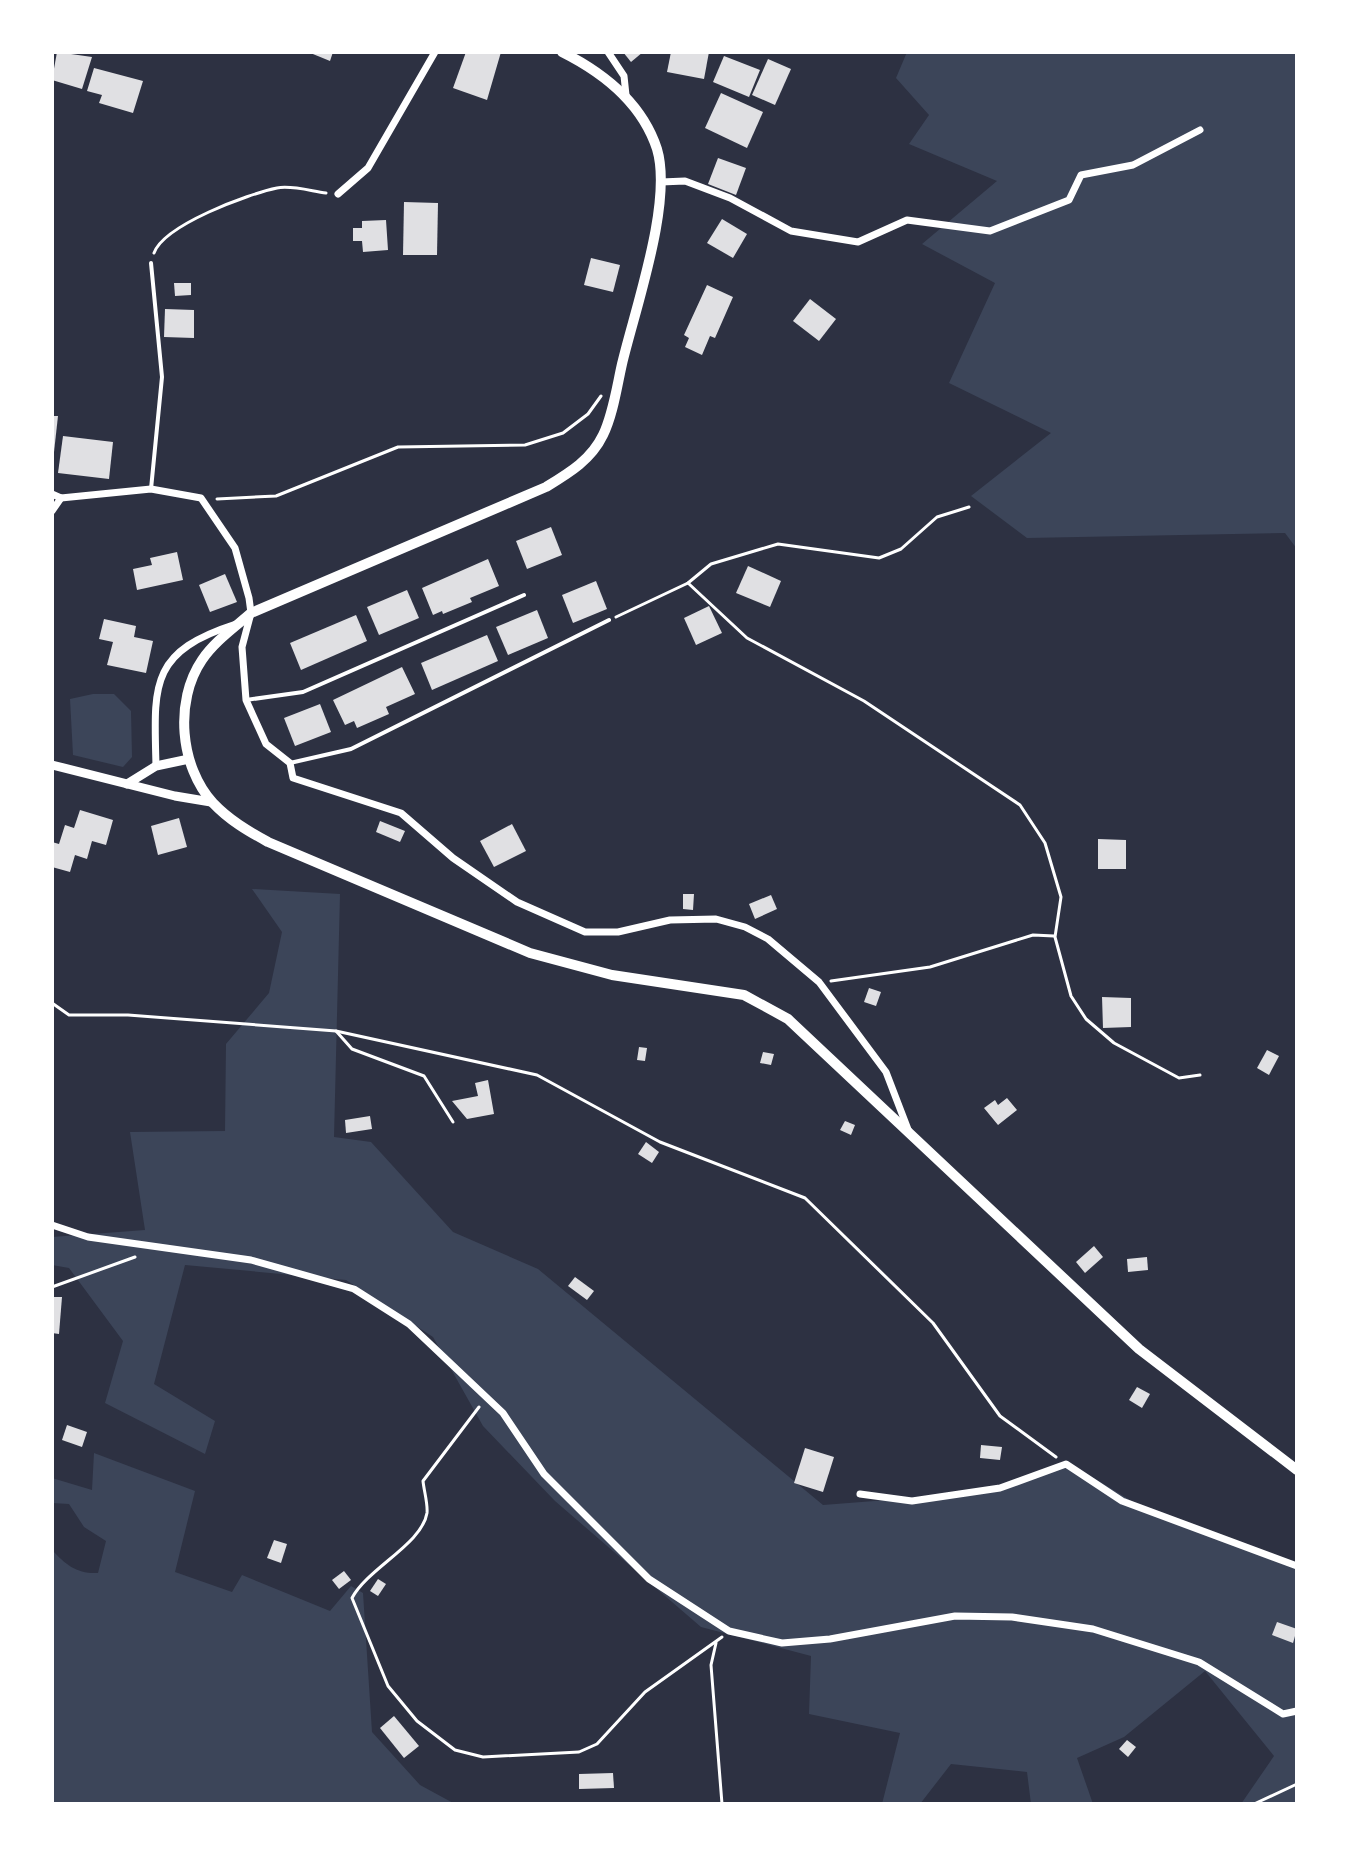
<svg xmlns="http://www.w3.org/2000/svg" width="1349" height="1856" font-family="Georgia,serif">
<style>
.green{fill:#3c4559}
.building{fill:#e0e0e3}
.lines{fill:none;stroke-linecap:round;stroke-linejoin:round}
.path{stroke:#fff;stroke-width:3}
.service{stroke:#fff;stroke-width:4}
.minor{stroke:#fff;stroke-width:7}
.tertiary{stroke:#fff;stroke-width:9}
.secondary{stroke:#fff;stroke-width:10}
</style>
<rect width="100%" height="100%" fill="#2d3142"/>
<g class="green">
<polygon points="907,52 1297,52 1297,549 1285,533 1027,538 971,496 1051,433 949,383 995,283 922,244 997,181 909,144 929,115 896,78"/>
<polygon points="93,694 114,694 131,711 132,757 123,767 73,755 70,699"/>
<polygon points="252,889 340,894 334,1137 371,1142 453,1232 538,1269 823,1505 977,1493 1071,1464 1138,1505 1297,1565 1297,1804 1241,1804 1274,1756 1205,1671 1124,1737 1077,1758 1093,1804 1031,1804 1027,1772 951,1764 920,1804 882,1804 900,1733 809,1714 811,1656 701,1627 555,1501 483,1426 433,1337 346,1280 185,1265 154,1384 215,1421 205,1454 105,1403 123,1341 69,1268 52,1265 52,1237 145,1230 130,1132 225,1131 226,1044 269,993 282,932"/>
<path d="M94 1453 195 1491 175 1572 232 1592 242 1575 330 1611 351 1586 363 1593 372 1732 420 1785 455 1804H52V1550C66 1565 77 1574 98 1573L106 1541 84 1527 69 1504 52 1503V1478L92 1490Z"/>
</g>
<g class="building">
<polygon points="57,52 92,57 82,89 52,80"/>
<polygon points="308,52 333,52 330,61"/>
<polygon points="466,52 501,52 487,100 453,88"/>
<polygon points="623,52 643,52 631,62"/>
<polygon points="671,52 709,52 704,79 667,72"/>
<polygon points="724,56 760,70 749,97 713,82"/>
<polygon points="768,59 791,69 775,105 752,95"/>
<polygon points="94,68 143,81 133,113 99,103 102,95 87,91"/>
<polygon points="721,93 763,112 747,148 705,128"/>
<polygon points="718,158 746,168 736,195 708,184"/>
<polygon points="404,202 438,203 437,255 403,255"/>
<polygon points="722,219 747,234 733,258 707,243"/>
<polygon points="386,220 388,250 363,252 362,241 353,241 353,228 362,228 362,221"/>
<polygon points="591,258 620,265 613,292 584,285"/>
<polygon points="174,283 191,283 191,295 175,296"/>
<polygon points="707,285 733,297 715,338 710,336 702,355 685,347 689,338 684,335"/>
<polygon points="810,299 836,319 819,341 793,321"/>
<polygon points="165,309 194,310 194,338 164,337"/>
<polygon points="52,416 58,416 54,452 52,451"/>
<polygon points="63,436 113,442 109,479 58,473"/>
<polygon points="551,527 562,555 527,569 516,541"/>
<polygon points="177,552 183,580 137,590 133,569 152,565 150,558"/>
<polygon points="488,559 499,586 470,598 472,602 443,614 442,611 433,615 422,588"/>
<polygon points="748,566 781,581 770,607 736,593"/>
<polygon points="225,574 237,602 210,612 199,585"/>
<polygon points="596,581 607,609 573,623 562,595"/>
<polygon points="407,590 419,618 379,635 367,607"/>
<polygon points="709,606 722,633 696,645 684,618"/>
<polygon points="537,610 548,638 508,655 496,627"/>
<polygon points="356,615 367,641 301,670 290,643"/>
<polygon points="104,619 136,626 134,637 153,641 146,673 107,665 113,642 99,639"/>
<polygon points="487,635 498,661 432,690 421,663"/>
<polygon points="402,667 415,694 386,707 389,714 357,728 354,721 345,725 333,700"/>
<polygon points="320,704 331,732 295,746 284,718"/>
<polygon points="80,810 113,820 106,845 92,841 87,859 75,855 70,872 52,867 52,842 59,844 65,825 74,828"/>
<polygon points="179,818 187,847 158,855 151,826"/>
<polygon points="380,821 405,831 400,842 376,832"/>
<polygon points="512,824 526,851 494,867 480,841"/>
<polygon points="1098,839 1126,840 1126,869 1098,869"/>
<polygon points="683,894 694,894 693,910 683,909"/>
<polygon points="771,895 777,909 755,919 749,904"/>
<polygon points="869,988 881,992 876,1006 864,1002"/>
<polygon points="1102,997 1131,998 1131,1027 1103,1028"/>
<polygon points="639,1047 647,1048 645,1061 637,1060"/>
<polygon points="1267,1050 1279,1056 1269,1075 1257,1068"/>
<polygon points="763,1052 774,1054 771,1065 760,1063"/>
<polygon points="488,1080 494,1114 467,1119 452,1101 478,1096 475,1083"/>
<polygon points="1007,1098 1017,1110 998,1125 984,1108 995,1100 998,1105"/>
<polygon points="370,1116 372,1129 346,1133 345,1120"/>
<polygon points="845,1121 855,1125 851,1135 840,1130"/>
<polygon points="646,1142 659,1152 652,1163 638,1154"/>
<polygon points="1094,1246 1103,1257 1085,1273 1076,1262"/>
<polygon points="1147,1257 1148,1270 1128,1272 1127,1259"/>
<polygon points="575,1277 594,1291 587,1300 568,1286"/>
<polygon points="52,1297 62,1297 59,1334 52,1333"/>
<polygon points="1137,1387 1150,1394 1142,1408 1129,1400"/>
<polygon points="67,1425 87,1432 82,1447 62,1440"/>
<polygon points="981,1445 1002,1447 1000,1460 980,1458"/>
<polygon points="805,1448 834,1457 823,1492 794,1483"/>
<polygon points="274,1540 287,1544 281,1563 267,1558"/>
<polygon points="344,1571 351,1580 339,1589 332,1580"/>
<polygon points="378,1579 386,1584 378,1596 370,1591"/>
<polygon points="1277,1622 1297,1629 1293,1643 1272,1635"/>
<polygon points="394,1716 419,1746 404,1758 380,1728"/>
<polygon points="1127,1740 1136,1747 1128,1757 1119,1749"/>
<polygon points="613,1773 614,1788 579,1789 579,1774"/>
</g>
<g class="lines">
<g class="path">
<path d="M154 253C164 225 248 194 277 188 291 185 311 191 326 193"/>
<polyline points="217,499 276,496 398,447 525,445 563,433 588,414 601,396"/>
<polyline points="688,583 711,564 778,544 879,558 901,549 937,517 969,507"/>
<polyline points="616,617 688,583 747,638 864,701 1020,805 1045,843 1061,897 1055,937 1071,996 1086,1019 1114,1043 1179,1078 1200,1075"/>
<polyline points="831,981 930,967 1033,935 1054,936"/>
<polyline points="52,1003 69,1015 128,1015 336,1031 537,1075 660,1142 805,1198 933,1323 1000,1416 1056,1457"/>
<polyline points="336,1031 352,1049 424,1076 453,1122"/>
<polyline points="52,1287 135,1257"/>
<path d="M479 1407 423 1481C424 1491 428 1504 427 1513 422 1544 368 1568 352 1598L388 1686 417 1721 455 1750 483 1757 579 1752 597 1744 645 1692 722 1637"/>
<polyline points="716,1643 711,1665 722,1804"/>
<polyline points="1254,1804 1297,1784"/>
</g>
<g class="service">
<polyline points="151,489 162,377 151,263"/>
<polyline points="246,700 303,692 524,595"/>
<polyline points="290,763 351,749 609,620"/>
</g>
<g class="minor">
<polyline points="608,52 624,76 626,95"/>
<polyline points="661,182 685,181 730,198 791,231 858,242 907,220 990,231 1069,200 1081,175 1133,165 1200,130"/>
<polyline points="338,194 368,168 435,52"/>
<polyline points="52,494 61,498 151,489 201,498 235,548 249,598 251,613 242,647 246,700 266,744 290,763 293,778 401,813 453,858 517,902 585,932 618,932 670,920 716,919 745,927 768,939 819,982 886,1072 909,1132"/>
<polyline points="52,511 61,498"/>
<path d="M156 766C154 685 149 652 236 624"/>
<polyline points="52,1225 88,1237 251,1260 354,1289 409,1324 503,1413 544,1474 649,1579 729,1631 782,1643 830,1639 955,1616 1012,1617 1093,1629 1199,1662 1283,1714 1297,1711"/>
<polyline points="860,1494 912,1501 1000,1488 1066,1464 1122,1501 1297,1566"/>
</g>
<g class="tertiary">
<polyline points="52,765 175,796 211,802"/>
<polyline points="127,784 156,766 189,759"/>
</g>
<path class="secondary" d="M562 52C604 73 642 103 657 149 673 202 635 309 622 364 617 386 613 415 603 435 591 460 569 473 546 487L251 613C234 628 215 641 202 660 174 701 180 767 213 803 229 820 248 831 268 842L530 953 612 975 744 995 788 1019 1139 1349 1297 1470"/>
</g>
<rect width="1349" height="1856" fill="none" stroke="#ffffff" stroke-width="108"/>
</svg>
